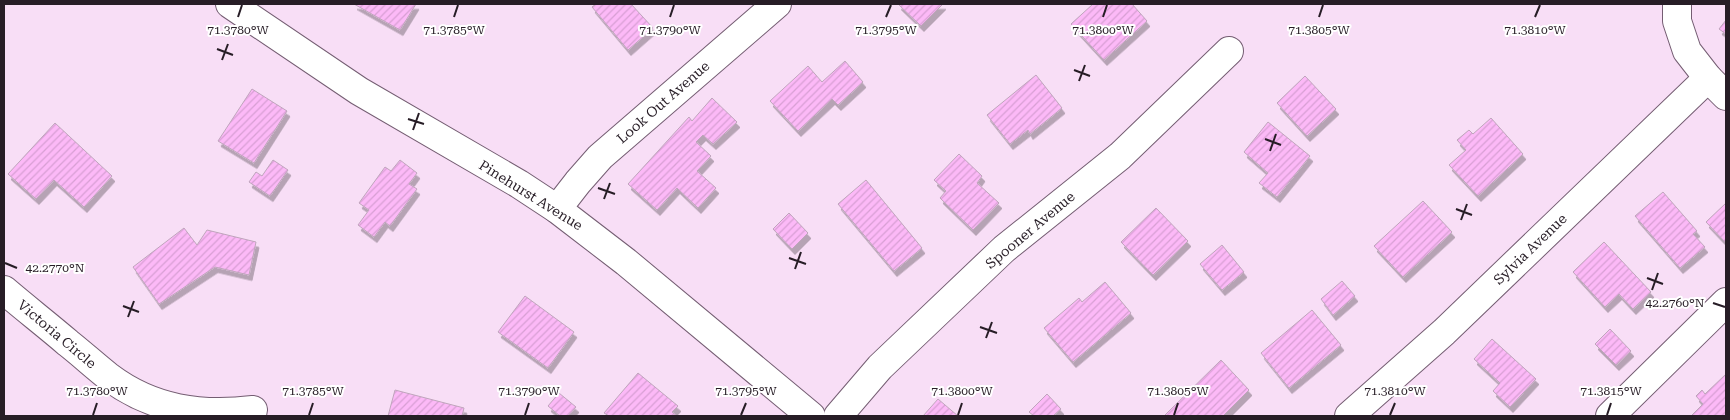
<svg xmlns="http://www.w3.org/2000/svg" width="1730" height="420" font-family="'Roboto Serif',serif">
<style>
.building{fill:url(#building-hatch);stroke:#bfa5bc;filter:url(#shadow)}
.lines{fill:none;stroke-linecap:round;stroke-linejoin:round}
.minor-casing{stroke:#745d72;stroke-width:30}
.minor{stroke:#fff;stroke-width:28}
.ticks{fill:none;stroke:#271d26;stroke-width:2}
.labels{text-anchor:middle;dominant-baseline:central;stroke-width:4;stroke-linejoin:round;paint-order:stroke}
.street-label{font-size:14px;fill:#271d26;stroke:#fff}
.ticks-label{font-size:12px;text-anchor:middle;fill:#271d26;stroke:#fff;stroke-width:4;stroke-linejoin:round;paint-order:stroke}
</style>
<defs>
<pattern id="building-hatch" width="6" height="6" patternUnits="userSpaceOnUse" patternTransform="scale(1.25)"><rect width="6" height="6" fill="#fcb9f7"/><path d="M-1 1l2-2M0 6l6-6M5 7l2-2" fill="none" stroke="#d89fd4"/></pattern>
<filter id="shadow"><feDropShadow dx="3" dy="5.5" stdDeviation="0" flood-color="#0004"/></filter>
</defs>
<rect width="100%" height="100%" fill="#f8def6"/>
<g class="building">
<polygon points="354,4 416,4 400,30"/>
<polygon points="596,4 631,4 653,28 628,50 592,7"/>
<polygon points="898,4 943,4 921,26"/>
<polygon points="1093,4 1132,4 1147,21 1104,60 1071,24"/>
<polygon points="1726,20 1726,34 1719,29"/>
<polygon points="845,61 863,82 838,105 832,99 798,131 770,101 808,66 822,82"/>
<polygon points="1036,75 1062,108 1030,134 1028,130 1010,144 987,115"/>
<polygon points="1305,76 1336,109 1307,136 1277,103"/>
<polygon points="252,89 287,111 254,163 218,141"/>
<polygon points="712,98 737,122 713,144 703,135 696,142 711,156 697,171 716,188 698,208 677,188 657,210 628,184 689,117 692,121"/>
<polygon points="1491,118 1523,154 1478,196 1449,165 1466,150 1457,140 1469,130 1473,134"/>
<polygon points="1268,122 1310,156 1277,197 1259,183 1268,173 1244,152"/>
<polygon points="55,123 112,176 84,207 54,180 36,199 8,174"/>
<polygon points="959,154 982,176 977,183 999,203 973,230 940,198 946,191 934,180"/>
<polygon points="273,160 288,170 270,196 249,182 256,172 262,176"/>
<polygon points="400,160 417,173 409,184 417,189 390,226 385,222 374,237 358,225 369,210 359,203 385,167 391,171"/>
<polygon points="866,180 922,248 894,271 838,204"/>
<polygon points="1663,192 1697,231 1693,234 1705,247 1680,268 1635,216"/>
<polygon points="1423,201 1452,232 1403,277 1374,246"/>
<polygon points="1726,203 1726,243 1706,222"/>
<polygon points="1156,208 1188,241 1153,275 1121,242"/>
<polygon points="789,213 808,233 792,249 773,229"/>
<polygon points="184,228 197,245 207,230 256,242 249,275 215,267 159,304 133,267"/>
<polygon points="1604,242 1651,292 1633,309 1619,294 1605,307 1573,272"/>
<polygon points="1222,245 1244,272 1222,290 1200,264"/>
<polygon points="1342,281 1355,296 1333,315 1321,299"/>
<polygon points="1105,282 1131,313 1073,362 1044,328 1079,298 1082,302"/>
<polygon points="525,296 574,332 548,368 498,332"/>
<polygon points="1312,310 1341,345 1289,388 1261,353"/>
<polygon points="1610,329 1631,351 1616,365 1595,344"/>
<polygon points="1492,339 1536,379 1510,407 1493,391 1500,383 1474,359"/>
<polygon points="1221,360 1249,390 1223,416 1164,416"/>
<polygon points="638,373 678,406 672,412 677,416 609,416 604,413"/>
<polygon points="1726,374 1726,416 1691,416 1703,404 1696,396 1702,390 1705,394"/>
<polygon points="395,390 464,408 462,416 388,416"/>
<polygon points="559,393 576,407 568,416 560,416 548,406"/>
<polygon points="1047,394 1061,409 1053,416 1034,416 1029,412"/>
<polygon points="938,399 958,416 923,416"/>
</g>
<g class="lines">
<g class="minor-casing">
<g id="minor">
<polyline points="230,4 359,91 519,184 557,209 626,262 811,416"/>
<polyline points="1677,4 1677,21 1687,51 1708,78 1726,96"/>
<polyline points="557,209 578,182 600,157 777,4"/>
<path d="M4 290C25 308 47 325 68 343 82 354 95 366 109 377 153 410 201 416 253 410"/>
<polyline points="838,416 880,367 1004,249 1120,156 1229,51"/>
<polyline points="1349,416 1444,332 1708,78"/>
<polyline points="1610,416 1726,302"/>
</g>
</g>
<use href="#minor" class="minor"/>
</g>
<path class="ticks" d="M238 17 242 5M454 17 458 5M670 17 674 5M886 17 891 5M1103 17 1107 5M1319 17 1323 5M1535 17 1540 5M217 49 233 55M222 60 228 44M1074 70 1090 76M1079 81 1085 65M408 119 424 124M413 130 419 113M1265 139 1281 145M1270 151 1276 134M598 188 615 194M604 199 610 183M1456 209 1472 215M1461 220 1467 204M789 258 806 264M5 263 17 268M795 269 801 252M1647 278 1663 284M1652 290 1658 273M1713 303 1725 307M123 306 139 312M128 317 134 301M980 327 997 333M986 338 992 322M93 415 97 403M309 415 313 403M525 415 529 403M741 415 746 403M958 415 962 403M1174 415 1178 403M1390 415 1395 403M1607 415 1611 403"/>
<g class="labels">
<g class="street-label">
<text transform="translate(663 102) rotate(-41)">Look Out Avenue</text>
<text transform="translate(531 195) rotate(32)">Pinehurst Avenue</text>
<text transform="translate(1030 230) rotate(-40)">Spooner Avenue</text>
<text transform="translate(1530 249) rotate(-44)">Sylvia Avenue</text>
<text transform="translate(57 334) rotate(40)">Victoria Circle</text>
</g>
</g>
<g class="ticks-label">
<text x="1535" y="34">71.3810°W</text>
<text x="238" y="34">71.3780°W</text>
<text x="454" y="34">71.3785°W</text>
<text x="670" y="34">71.3790°W</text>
<text x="886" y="34">71.3795°W</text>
<text x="1103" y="34">71.3800°W</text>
<text x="1319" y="34">71.3805°W</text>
<text x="55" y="272">42.2770°N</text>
<text x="1675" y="307">42.2760°N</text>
<text x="97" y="395">71.3780°W</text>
<text x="313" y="395">71.3785°W</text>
<text x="529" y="395">71.3790°W</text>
<text x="746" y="395">71.3795°W</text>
<text x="962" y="395">71.3800°W</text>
<text x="1178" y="395">71.3805°W</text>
<text x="1395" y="395">71.3810°W</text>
<text x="1611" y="395">71.3815°W</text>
</g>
<rect width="1730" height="420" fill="none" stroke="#271d26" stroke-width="10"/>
</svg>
